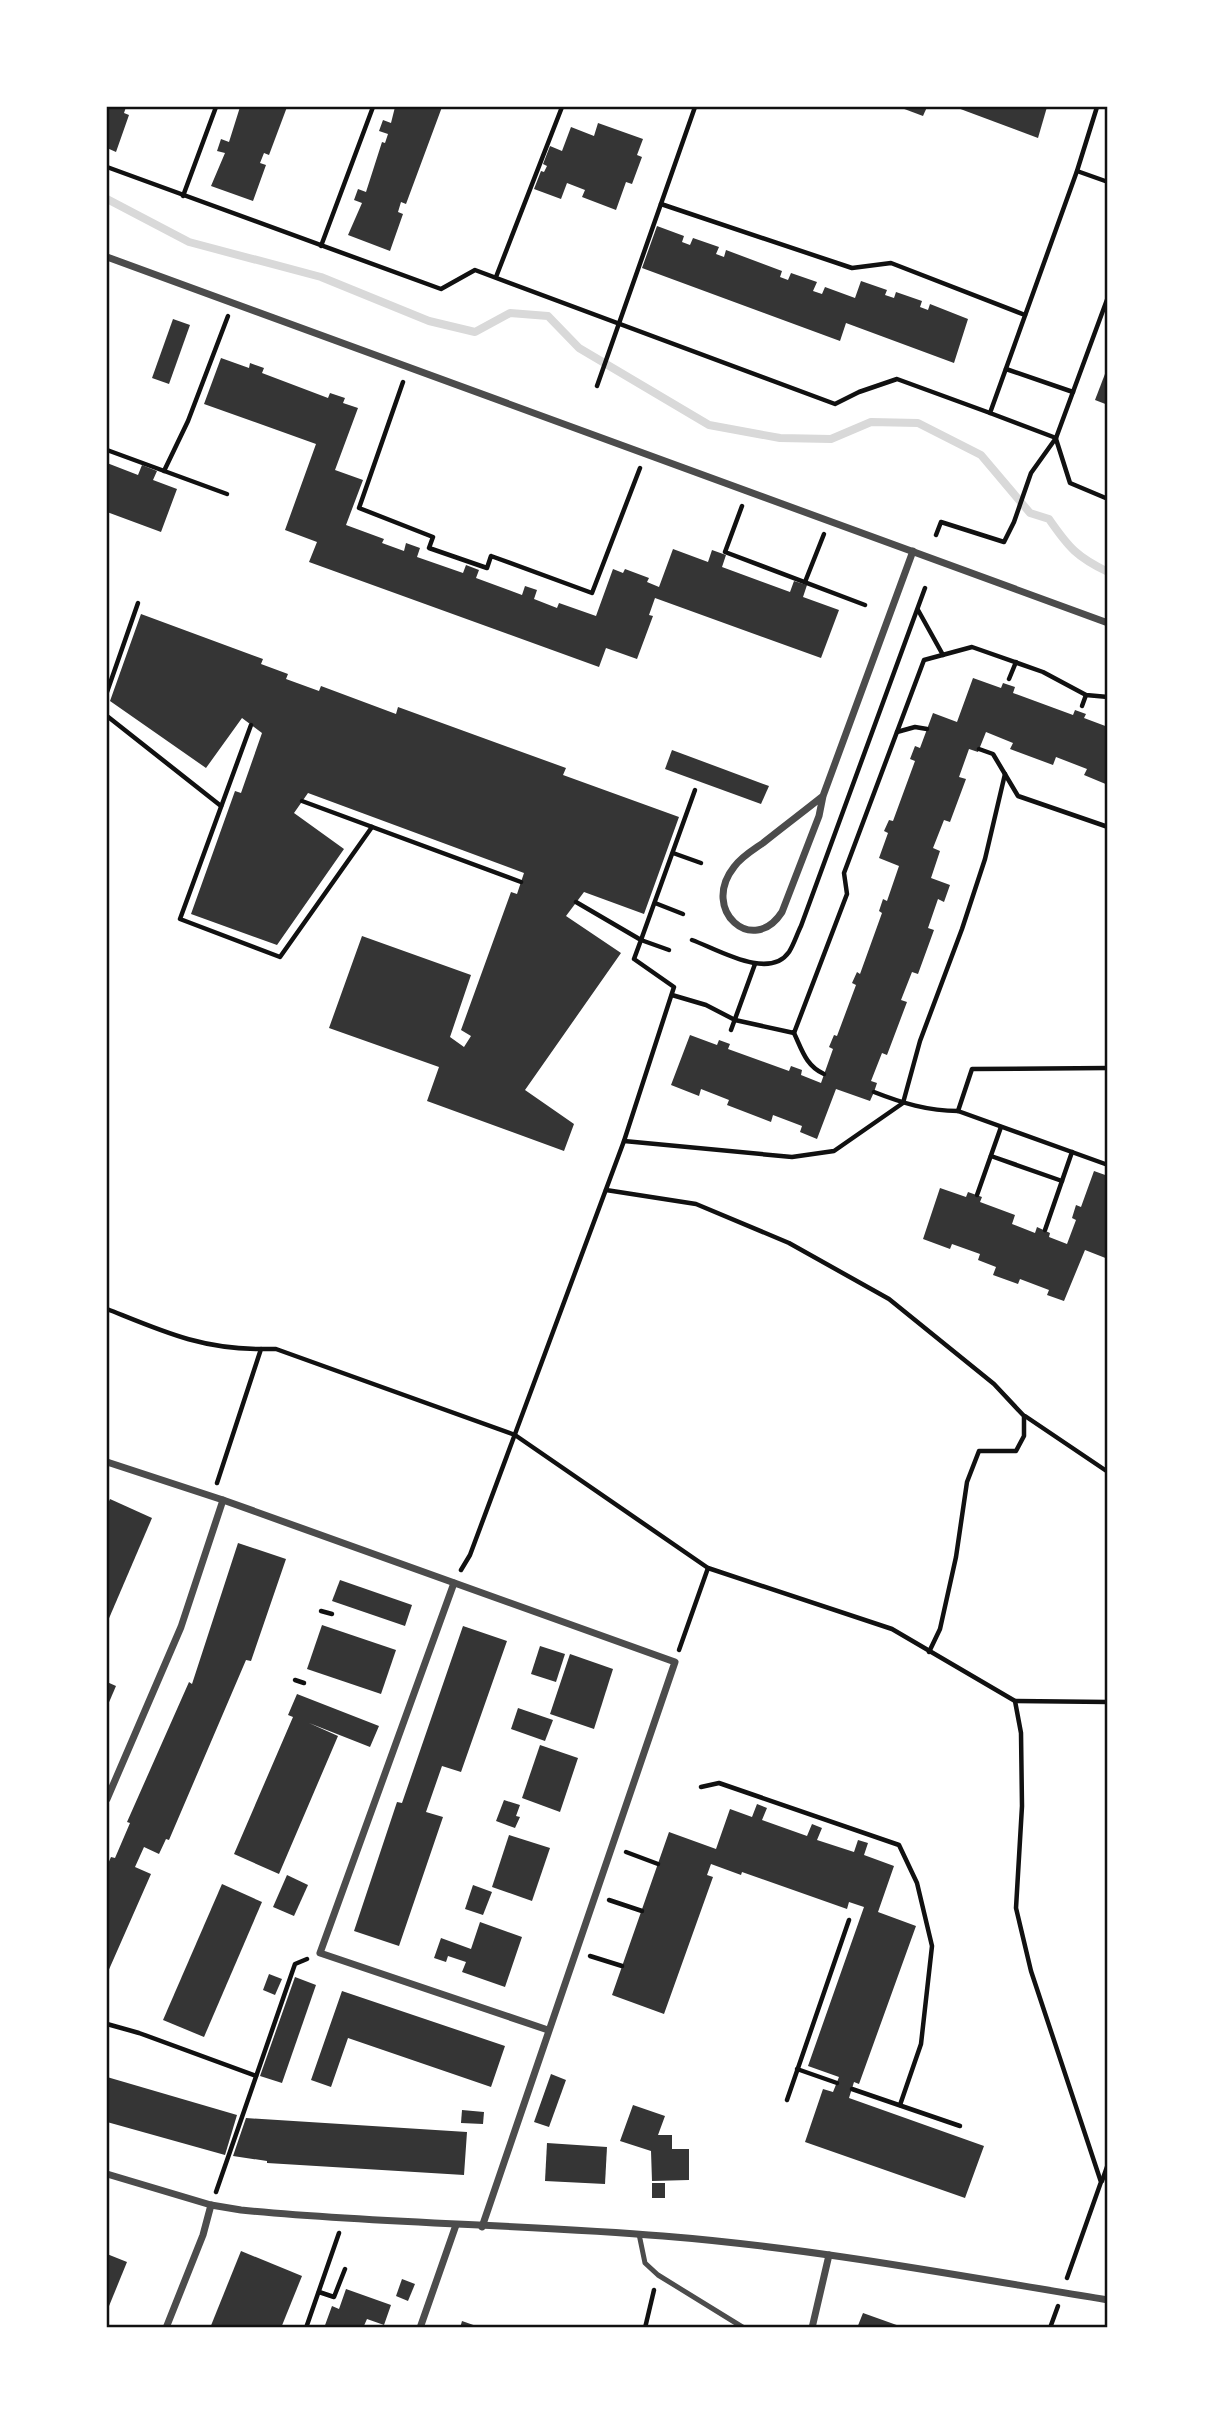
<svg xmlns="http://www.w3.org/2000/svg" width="1215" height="2435" font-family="'Noto Serif',serif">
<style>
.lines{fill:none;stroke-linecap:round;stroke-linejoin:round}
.stream{stroke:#d9d9d9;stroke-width:8}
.building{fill:#353535}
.path{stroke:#111;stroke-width:4.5}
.service{stroke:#4c4c4c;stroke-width:5}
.minor{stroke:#4c4c4c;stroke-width:7}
.neatline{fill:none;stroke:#111;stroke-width:2.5}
</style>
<rect width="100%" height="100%" fill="#fff"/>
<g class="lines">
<path class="stream" d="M107 199 189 242 321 277 429 321 475 332 510 313 548 316 579 348 709 425 780 438 831 439 871 422 918 423 981 455 1030 513 1049 519C1069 548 1077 557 1108 572"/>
</g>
<g class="building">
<polygon points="107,107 126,107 124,113 129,115 116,152 107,148"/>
<polygon points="240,107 287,107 269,155 264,153 260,163 266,165 253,201 211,186 225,153 217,151 221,139 229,142"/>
<polygon points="395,107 442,107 406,204 401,202 398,212 403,214 390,251 348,235 362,203 354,200 358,189 366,192 382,142 385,143 388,134 379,131 383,120 391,123"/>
<polygon points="899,107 927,107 923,116"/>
<polygon points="955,107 1047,107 1038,138"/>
<polygon points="598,123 643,139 637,155 642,157 632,184 626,182 616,210 582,197 585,190 567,183 561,199 534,189 541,171 544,172 547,166 543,164 550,146 562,151 571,127 594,136"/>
<polygon points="657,226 684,236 682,242 690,245 693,238 719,247 716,254 724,257 726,250 782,271 780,277 788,280 791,273 817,282 813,291 822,294 825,287 855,298 861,281 887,290 885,295 894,298 896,292 922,301 920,307 928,310 930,304 968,319 954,363 846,323 840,341 642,268"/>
<polygon points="173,319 190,325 169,384 152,378"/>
<polygon points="221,358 249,368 250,363 264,368 262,373 328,398 330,393 345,398 343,403 358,408 335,470 363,480 346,525 384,539 382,543 404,551 406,543 420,548 417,557 463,573 466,565 479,570 476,578 522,595 525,586 537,590 534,599 557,608 559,603 596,616 613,569 623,573 625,569 649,578 647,582 659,587 673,549 708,562 712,550 726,555 722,567 790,592 794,581 807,585 803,597 839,610 821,658 655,598 649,615 653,616 637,659 606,648 599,667 309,562 317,542 285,530 316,444 204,404"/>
<polygon points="1108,366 1108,405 1095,400"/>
<polygon points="107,463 138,475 142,465 157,471 153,480 177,489 161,532 107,512"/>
<polygon points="141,614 263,659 261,664 288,674 286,679 319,691 321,686 396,714 398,707 566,768 563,775 679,817 644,914 584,892 566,916 621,953 525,1090 574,1124 564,1151 427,1101 439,1067 329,1028 362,936 471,975 450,1037 464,1047 471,1036 461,1030 511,892 517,894 524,873 308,793 294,813 344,849 277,945 191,914 235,791 241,793 262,733 242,718 206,768 110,701"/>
<polygon points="973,678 1001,688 1003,683 1015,687 1013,693 1073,715 1075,710 1086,714 1084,718 1108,727 1108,785 1084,775 1087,769 1056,757 1053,765 1010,749 1013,743 986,732 978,752 969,749 959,777 966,779 950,822 944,820 933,848 940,851 931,878 950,885 944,902 938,899 928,928 934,930 918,974 912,972 901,1000 907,1002 887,1055 882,1053 871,1081 877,1083 874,1092 870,1101 836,1089 817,1139 800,1132 802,1126 773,1115 771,1122 727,1105 729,1100 701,1089 699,1096 671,1085 690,1035 717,1045 719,1040 730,1044 728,1049 789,1071 791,1066 802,1070 801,1075 821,1083 833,1049 829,1047 834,1035 837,1036 856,985 852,983 857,972 860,974 882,913 879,911 883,899 887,901 899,866 879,858 888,833 884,831 889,820 893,821 915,761 910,759 915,746 920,748 933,713 957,722"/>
<polygon points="672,750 769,786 761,804 665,769"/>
<polygon points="1094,1171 1108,1176 1108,1259 1085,1250 1064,1301 1047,1295 1049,1290 1020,1279 1018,1284 993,1275 996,1267 978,1260 980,1254 952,1244 950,1249 923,1239 940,1188 966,1197 968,1192 982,1197 980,1202 1015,1215 1012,1224 1035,1233 1037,1227 1050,1233 1049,1237 1067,1244 1076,1220 1072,1218 1076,1205 1081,1207"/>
<polygon points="110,1499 152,1518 107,1623 107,1506"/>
<polygon points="238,1543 286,1559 251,1661 246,1660 169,1840 166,1839 159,1854 144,1847 135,1867 151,1874 107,1974 107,1866 111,1857 115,1858 130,1823 127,1822 189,1682 192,1684"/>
<polygon points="340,1580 412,1605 405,1626 332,1601"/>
<polygon points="322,1625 396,1650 381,1694 307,1669"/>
<polygon points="463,1626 507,1641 461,1772 442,1766 426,1812 443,1817 399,1946 354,1931 397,1802 402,1803"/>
<polygon points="540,1646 565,1654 556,1682 531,1674"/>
<polygon points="570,1654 613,1669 594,1729 550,1714"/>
<polygon points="107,1682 116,1686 107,1707"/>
<polygon points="297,1694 379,1726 370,1747 309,1723 338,1736 279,1874 234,1854 293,1717 288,1715"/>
<polygon points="518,1708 553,1720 545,1741 511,1729"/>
<polygon points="540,1745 578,1758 560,1812 522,1798"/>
<polygon points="504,1800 520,1805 516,1816 520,1817 515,1828 496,1821"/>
<polygon points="757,1804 767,1808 762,1820 807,1836 812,1824 822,1828 817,1840 854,1852 858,1840 868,1843 864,1855 894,1866 878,1912 916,1926 859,2084 854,2082 849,2098 984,2146 965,2198 805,2142 823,2089 833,2092 839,2077 808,2066 864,1907 849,1902 847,1909 742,1872 741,1875 711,1864 707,1875 713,1877 664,2014 612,1995 669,1832 716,1849 730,1809 752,1817"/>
<polygon points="509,1835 550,1848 532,1901 492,1887"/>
<polygon points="287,1875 308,1885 294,1916 273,1907"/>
<polygon points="222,1884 262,1902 204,2037 163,2020"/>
<polygon points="473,1885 492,1892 483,1915 465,1909"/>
<polygon points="480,1922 522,1937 505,1987 462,1972 466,1962 448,1956 446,1962 434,1958 441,1938 471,1949"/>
<polygon points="269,1974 282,1979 275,1995 263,1990"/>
<polygon points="295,1977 316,1985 282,2083 260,2076"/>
<polygon points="342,1991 505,2046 491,2087 348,2038 331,2087 311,2080"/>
<polygon points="551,2074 566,2080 549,2127 534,2122"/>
<polygon points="107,2077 237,2115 225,2155 107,2122"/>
<polygon points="633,2105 665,2116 658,2135 672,2135 672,2149 689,2149 689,2180 652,2181 651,2151 620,2141"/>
<polygon points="462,2110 484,2112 483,2124 461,2123"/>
<polygon points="246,2118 467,2132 464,2175 267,2163 267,2161 233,2156"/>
<polygon points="547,2143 607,2147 605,2184 545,2181"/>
<rect x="652" y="2183" width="13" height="15"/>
<polygon points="241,2251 302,2276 281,2328 210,2328"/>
<polygon points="107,2254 127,2262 107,2311"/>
<polygon points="402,2279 415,2284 408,2301 396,2296"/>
<polygon points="346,2289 391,2305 384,2325 367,2319 363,2328 324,2328 332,2306 339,2309"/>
<polygon points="863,2313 905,2328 857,2328"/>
<polygon points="462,2321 482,2328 460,2328"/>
</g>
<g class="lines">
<g class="path">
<polyline points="107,167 441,289 475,270 835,404 859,392 897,379 990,413"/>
<polyline points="1077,171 1108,182"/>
<polyline points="183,196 216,107"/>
<polyline points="661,204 852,268 891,263 1025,315"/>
<polyline points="321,246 373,107"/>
<polyline points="496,277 562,107"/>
<polyline points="1006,369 1073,392"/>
<polyline points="403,382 359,508 433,537 429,548 487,568 491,556 592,593 640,468"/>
<polyline points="597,386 695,107"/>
<polyline points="1056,438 990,413 1077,171 1097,107"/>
<polyline points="1056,439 1070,483 1108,499"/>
<polyline points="107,450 227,494"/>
<polyline points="164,471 188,421 228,316"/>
<polyline points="742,506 725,552 865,605"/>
<polyline points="936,535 941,522 1004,542 1014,522 1031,473 1056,438 1108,297"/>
<polyline points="805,582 824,534"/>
<polyline points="918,610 943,655"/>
<polyline points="1009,679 1016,662"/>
<polyline points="107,692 138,603"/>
<polyline points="1082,706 1086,695"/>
<polyline points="107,716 221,806"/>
<polyline points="251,725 180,919 280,957 372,827"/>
<polyline points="897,732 915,727 927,729"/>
<polyline points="979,749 993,754 1018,796 1108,827"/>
<polyline points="302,801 521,882"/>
<polyline points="673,853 701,863"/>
<polyline points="655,903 683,914"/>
<path d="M692 940C717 949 769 981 789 952 794 944 797 934 801 926L925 588"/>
<polyline points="669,950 641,940 695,790"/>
<polyline points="672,995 706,1005 735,1020 794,1033 847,894 844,873 924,660 972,647 1043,672 1086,695 1108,697"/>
<polyline points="731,1030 755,964"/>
<path d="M794 1033C802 1050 806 1066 824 1074"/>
<path d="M874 1092C902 1103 928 1111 958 1111L1108 1165"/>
<polyline points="958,1111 972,1069 1108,1068"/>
<polyline points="624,1141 792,1157 834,1151 903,1103 920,1041 962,929 985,859 1005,774"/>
<polyline points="991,1156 1062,1181"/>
<polyline points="606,1190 696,1204 789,1243 889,1299 994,1384 1024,1416 1024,1436 1016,1451 979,1451 967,1482 956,1557 940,1629 929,1652"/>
<polyline points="977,1195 1001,1127"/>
<polyline points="1045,1230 1072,1152"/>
<path d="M107 1309C162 1331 200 1349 261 1349"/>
<polyline points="1025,1416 1108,1472"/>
<polyline points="217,1483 261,1349 276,1349 515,1435 708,1568 892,1629 1015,1701 1108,1702"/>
<polyline points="461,1570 470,1555 624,1141 674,987 634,959 641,940 576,902"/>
<polyline points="321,1611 332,1614"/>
<polyline points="679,1650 708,1568"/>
<polyline points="295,1680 304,1683"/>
<polyline points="1015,1701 1021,1733 1022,1806 1016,1908 1031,1971 1101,2182 1067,2278"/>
<polyline points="701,1787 719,1783 899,1845 917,1883 932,1946 921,2044 900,2105"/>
<polyline points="626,1852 658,1864"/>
<polyline points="609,1900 642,1911"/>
<polyline points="590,1956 622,1966"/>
<polyline points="107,2024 139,2033 256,2076"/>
<polyline points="797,2069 837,2083"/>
<polyline points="852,2089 960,2126"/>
<polyline points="787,2100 849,1920"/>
<polyline points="1102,2181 1108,2164"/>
<polyline points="216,2192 295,1964 307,1959"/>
<polyline points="319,2292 334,2297 345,2269"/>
<polyline points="306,2328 339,2233"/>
<polyline points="645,2328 654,2290"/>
<polyline points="1050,2328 1058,2306"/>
</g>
<polyline class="service" points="639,2234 645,2263 658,2275 744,2328"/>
<g class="minor">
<polyline points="107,257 1108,623"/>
<path d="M823 796C803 812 783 827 763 843 753 850 741 857 734 867 700 910 753 957 782 912L819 816 823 796 913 551"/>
<polyline points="107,1462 223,1500 675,1662 482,2227"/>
<polyline points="454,1583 320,1953 548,2030"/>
<polyline points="107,1799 181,1627 223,1500"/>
<path d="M107 2174 211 2205 241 2210C381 2224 523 2224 663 2236 813 2248 960 2276 1108 2300"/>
<polyline points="166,2328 203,2235 211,2205"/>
<polyline points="420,2328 456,2225"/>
<polyline points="812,2328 829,2255"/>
</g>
</g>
<rect width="1215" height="2435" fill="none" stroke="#ffffff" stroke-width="217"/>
<rect x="108" y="108" width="998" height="2218" class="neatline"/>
</svg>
